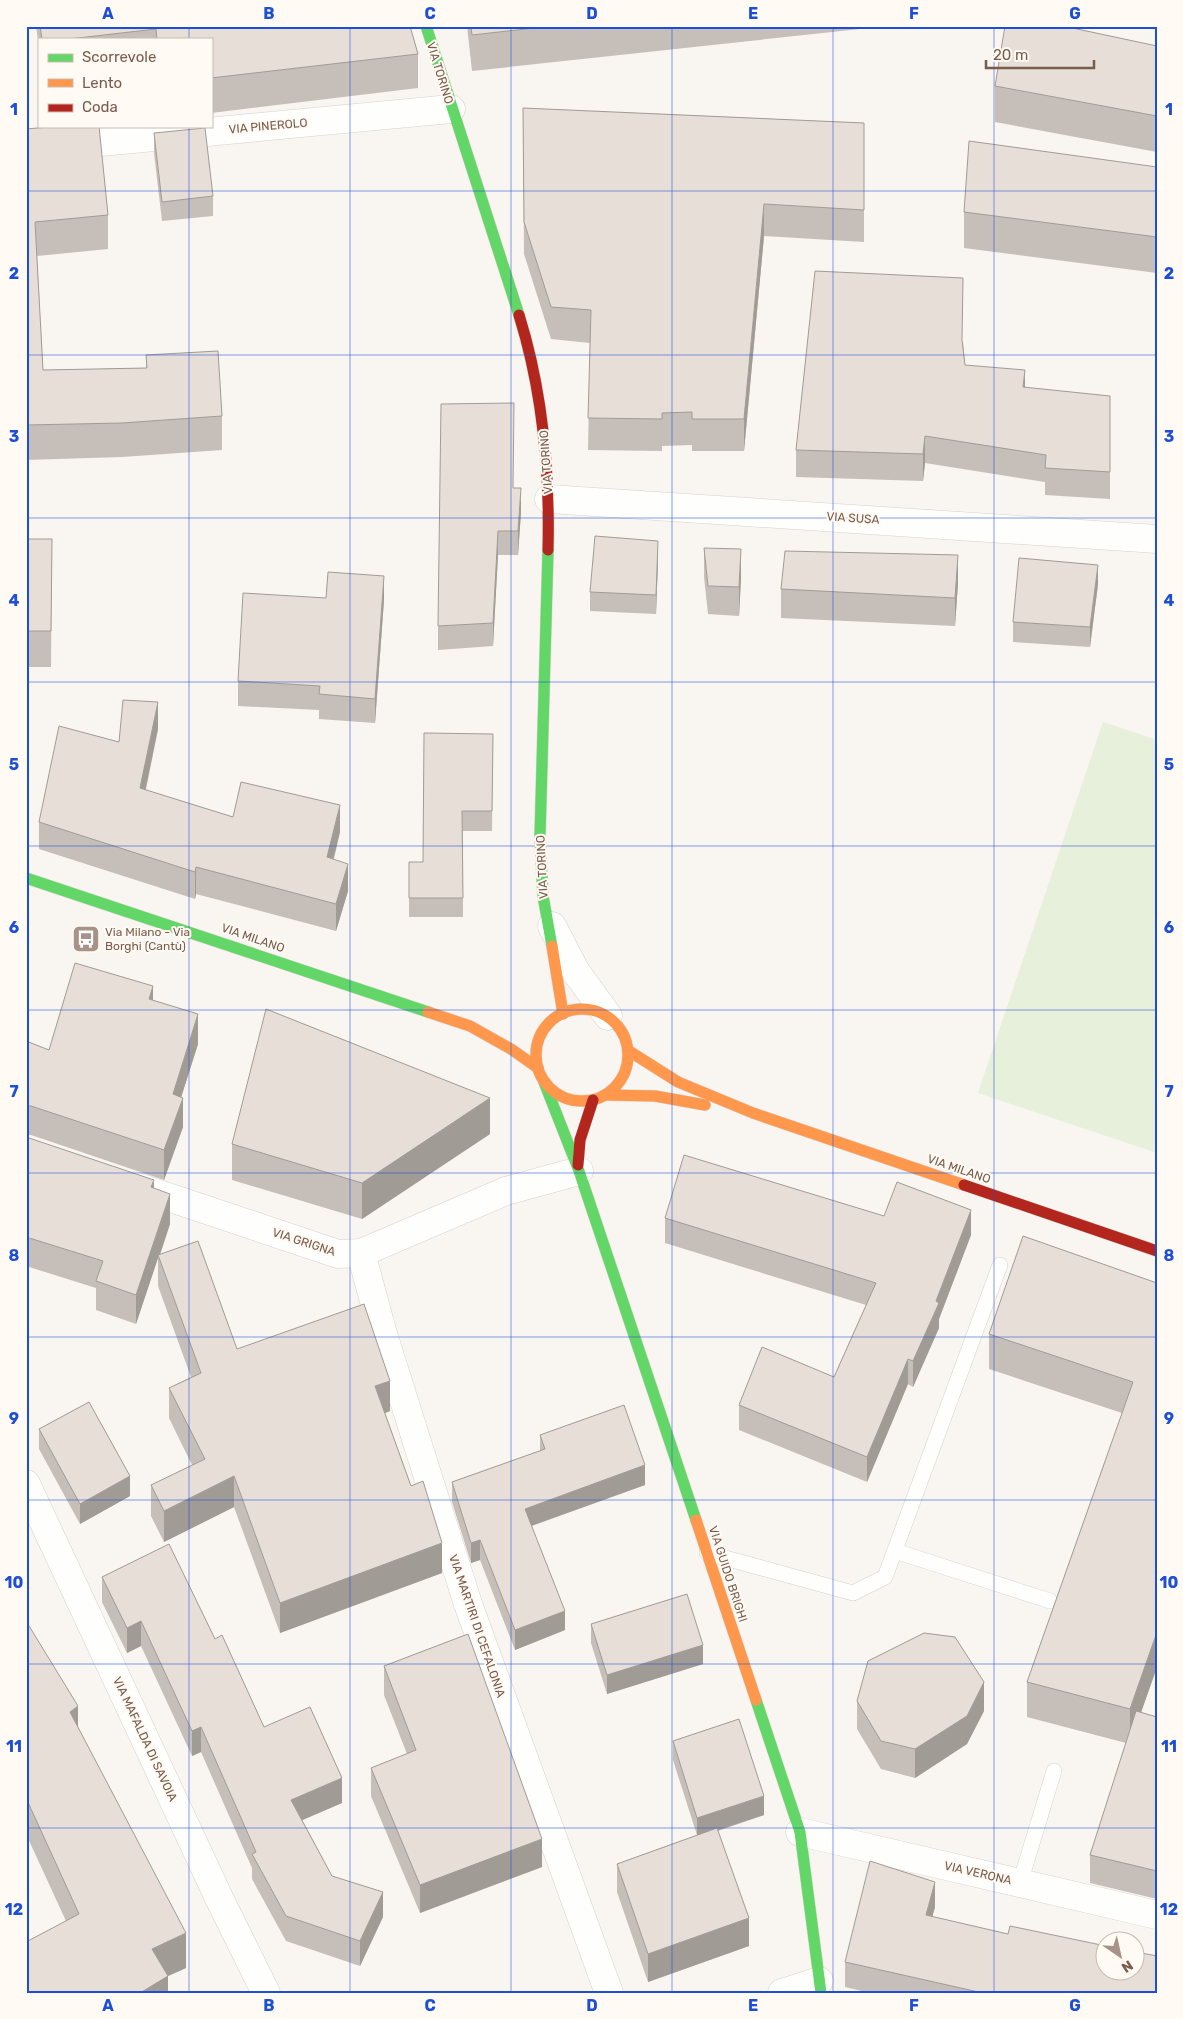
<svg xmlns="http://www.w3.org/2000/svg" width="1183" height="2019" font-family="Rubik,sans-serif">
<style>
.green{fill:#e7f0db}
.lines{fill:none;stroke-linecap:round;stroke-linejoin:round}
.lane-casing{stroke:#d7d1cb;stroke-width:16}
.street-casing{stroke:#d7d1cb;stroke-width:29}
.fast-casing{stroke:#d9d2cb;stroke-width:12}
.slow-casing{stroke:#d9d2cb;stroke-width:12}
.jam-casing{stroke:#d9d2cb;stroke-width:12}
.lane{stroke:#fefefd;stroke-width:15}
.street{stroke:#fefefd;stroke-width:28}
.fast{stroke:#63d668;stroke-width:11}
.slow{stroke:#ff974d;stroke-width:11}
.jam{stroke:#b3261e;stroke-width:11}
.wall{fill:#c6bfb9}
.shaded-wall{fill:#a19b96}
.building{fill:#e6ded7;stroke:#a19b96}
.grid{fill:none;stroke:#1d4ed8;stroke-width:1;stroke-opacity:0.55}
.labels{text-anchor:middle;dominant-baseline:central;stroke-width:4;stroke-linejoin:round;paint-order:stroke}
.street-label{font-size:12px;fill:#7a5c4d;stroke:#fffaf3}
.poi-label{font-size:12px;fill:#7a5c4d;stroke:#fffaf3;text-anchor:start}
.neatline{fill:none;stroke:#1d4ed8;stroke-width:2}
.grid-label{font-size:16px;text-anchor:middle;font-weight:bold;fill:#1d4ed8}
</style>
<rect width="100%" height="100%" fill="#f9f5f0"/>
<polygon class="green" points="1103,722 1157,740 1157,1153 978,1093"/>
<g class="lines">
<g class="lane-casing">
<g id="lane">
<polyline points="895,1551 1050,1601"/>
<polyline points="707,1553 853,1593 885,1577 1000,1265"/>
<polyline points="1020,1883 1054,1771"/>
</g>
</g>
<g class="street-casing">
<g id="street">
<polyline points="26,149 451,109"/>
<polyline points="549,499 1157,539"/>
<polyline points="552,926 576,972 608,1016"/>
<polyline points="135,1186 338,1254 361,1253 506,1191 579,1171"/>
<polyline points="361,1253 383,1334 468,1604 609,1993"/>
<polyline points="26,1484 220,1900 266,1993"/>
<polyline points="800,1832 1157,1915"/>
<polyline points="782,1993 819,1981"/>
</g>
</g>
<g class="fast-casing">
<g id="fast">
<polyline points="426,26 519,315"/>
<polyline points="548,550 540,836 543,896 552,946"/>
<polyline points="26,878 428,1012"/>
<polyline points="544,1082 579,1171 696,1520"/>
<polyline points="756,1700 800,1832 821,1993"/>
</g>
</g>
<g class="slow-casing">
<g id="slow">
<polyline points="552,946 563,1014"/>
<circle cx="582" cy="1055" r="46"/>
<polyline points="428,1012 470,1026 511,1049 538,1068"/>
<polyline points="629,1051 678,1082 753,1113 964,1185"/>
<polyline points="605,1095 655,1096 705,1105"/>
<polyline points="696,1520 756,1700"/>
</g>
</g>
<g class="jam-casing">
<g id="jam">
<path d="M519 315C543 392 550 470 548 550"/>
<polyline points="578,1165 580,1140 593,1100"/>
<polyline points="964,1185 1157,1251"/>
</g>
</g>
<use href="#lane" class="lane"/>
<use href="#street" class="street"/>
<use href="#fast" class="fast"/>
<use href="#slow" class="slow"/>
<use href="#jam" class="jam"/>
</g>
<g class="wall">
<polygon points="36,26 410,26 418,54 418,88 211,113 211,39 39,39 39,47"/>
<polygon points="467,26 860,26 860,29 472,71"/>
<polygon points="1157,46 1157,152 995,122 995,86"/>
<polygon points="523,108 864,123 864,242 764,236 744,451 692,451 692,445 662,446 662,451 588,450 590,343 551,339 524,254"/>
<polygon points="26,129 108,215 108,249 37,256 43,370 146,368 146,355 222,416 222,450 122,457 26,460"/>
<polygon points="154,133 213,196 213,216 162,221 154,153"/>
<polygon points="1157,167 1157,273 964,248 964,212"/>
<polygon points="963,342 965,365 1025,388 1110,396 1110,499 1045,495 1045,482 925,463 923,481 796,477 796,450"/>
<polygon points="513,488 521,512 518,555 498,555 493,646 438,650 438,626"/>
<polygon points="26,539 52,539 51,667 26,667"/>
<polygon points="704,548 741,578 739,616 708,614 704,577"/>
<polygon points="658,560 656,614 590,611 590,592"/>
<polygon points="958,583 955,626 781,618 781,589"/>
<polygon points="1098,584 1090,647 1013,642 1013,622"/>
<polygon points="384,600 375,723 319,719 319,710 238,706 238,681"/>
<polygon points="158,729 146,790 233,817 340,832 334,859 348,891 336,931 196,894 195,899 39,849 39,822 119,742"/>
<polygon points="493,734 492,831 463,831 463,917 409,917 409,862 423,862"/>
<polygon points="153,1000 198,1044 181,1097 183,1127 164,1180 31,1135 26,1135 26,1041 49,1050"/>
<polygon points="490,1134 362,1219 232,1180 232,1144"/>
<polygon points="26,1137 154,1188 170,1224 160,1255 237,1349 390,1411 385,1413 442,1573 280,1633 234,1507 164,1542 151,1516 151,1485 192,1465 169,1418 169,1388 191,1377 158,1286 158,1258 136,1324 96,1310 96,1288 26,1266"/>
<polygon points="884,1216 971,1235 939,1319 939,1328 913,1387 908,1384 867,1482 739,1430 739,1405 834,1377 866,1305 665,1243 665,1218"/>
<polygon points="1157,1283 1157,1667 1141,1712 1157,1717 1157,1899 1090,1883 1090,1855 1126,1743 1027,1717 1027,1682 1122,1413 989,1369 989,1334"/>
<polygon points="39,1429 130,1496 80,1524 39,1449"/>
<polygon points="540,1435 645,1485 532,1526 565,1630 515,1650 480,1560 471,1563 452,1502 452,1482 540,1451"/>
<polygon points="102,1577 215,1639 264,1727 342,1803 302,1820 332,1876 383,1917 360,1966 286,1941 252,1879 252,1868 201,1752 192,1756 141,1646 127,1653 102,1602"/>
<polygon points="26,1621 78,1728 186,1968 168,1976 168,1993 66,1921 26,1834"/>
<polygon points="591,1624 703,1664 607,1694 591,1643"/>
<polygon points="384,1666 542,1867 420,1913 371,1796 371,1768 407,1754 384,1695"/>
<polygon points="857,1701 984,1711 967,1744 915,1778 881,1769 857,1729"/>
<polygon points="673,1741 764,1815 718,1831 749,1946 648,1982 617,1892 617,1864 697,1835 673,1760"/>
<polygon points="935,1907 932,1917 1008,1934 1157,1993 870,1993 845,1987 845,1962"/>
</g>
<g class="shaded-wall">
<polygon points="764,204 764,236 744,451 744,419"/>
<polygon points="1025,370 1025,397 1023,387"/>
<polygon points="925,436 925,463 923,481 923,454"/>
<polygon points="521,488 521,512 518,555 518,531"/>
<polygon points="498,531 498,555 493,646 493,623"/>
<polygon points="658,541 658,560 656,614 656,595"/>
<polygon points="741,549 741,578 739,616 739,587"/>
<polygon points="958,555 958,583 955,626 955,598"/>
<polygon points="1098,565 1098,584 1090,647 1090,627"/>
<polygon points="384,576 384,600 375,723 375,699"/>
<polygon points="158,702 158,729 140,815 140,788"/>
<polygon points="340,805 340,832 327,884 327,857"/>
<polygon points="348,864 348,891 336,931 336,904"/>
<polygon points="196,867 196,894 195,899 195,872"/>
<polygon points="153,986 153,1015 149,999"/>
<polygon points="198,1014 198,1044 173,1123 173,1094"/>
<polygon points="183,1098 183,1127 164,1180 164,1150"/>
<polygon points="490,1098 490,1134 362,1219 362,1183"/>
<polygon points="154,1180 154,1209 151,1187"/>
<polygon points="170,1194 170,1224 159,1257 158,1255 158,1258 136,1324 136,1295"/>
<polygon points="971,1210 971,1235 939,1319 939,1328 913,1387 913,1361"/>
<polygon points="908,1359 908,1384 867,1482 867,1457"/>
<polygon points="390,1381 390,1411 375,1417 375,1386"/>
<polygon points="645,1465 645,1485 525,1528 525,1509"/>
<polygon points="130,1476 130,1496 80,1524 80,1504"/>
<polygon points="234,1476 234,1507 164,1542 164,1511"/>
<polygon points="480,1540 480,1560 471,1563 471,1543"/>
<polygon points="442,1543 442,1573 280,1633 280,1603"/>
<polygon points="565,1611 565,1630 515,1650 515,1630"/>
<polygon points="141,1621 141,1646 127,1653 127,1628"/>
<polygon points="1157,1632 1157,1667 1130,1744 1130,1709"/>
<polygon points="703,1645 703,1664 607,1694 607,1675"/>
<polygon points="984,1682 984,1711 967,1744 915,1778 915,1749"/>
<polygon points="78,1706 78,1742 70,1712"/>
<polygon points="201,1727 201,1752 192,1756 192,1731"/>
<polygon points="342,1778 342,1803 291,1825 291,1800"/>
<polygon points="764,1796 764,1815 697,1837 697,1818"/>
<polygon points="542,1839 542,1867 420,1913 420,1885"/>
<polygon points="935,1882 935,1907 926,1940 926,1915"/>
<polygon points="383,1892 383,1917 360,1966 360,1941"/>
<polygon points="749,1918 749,1946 648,1982 648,1954"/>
<polygon points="186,1933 186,1968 168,1976 168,1993 140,1993 152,1949"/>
</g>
<g class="building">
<polygon points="40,26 410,26 418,54 211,78 211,39 157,39 156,29 69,39 42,39"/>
<polygon points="471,26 552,26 472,35"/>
<polygon points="1005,26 1063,26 1157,46 1157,116 995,86"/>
<polygon points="523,108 864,123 864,210 764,204 744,419 692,419 692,412 662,413 662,419 588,418 591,310 551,307 524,222"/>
<polygon points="61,126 99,126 108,215 35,222 43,370 147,368 146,355 218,351 222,416 122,423 26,425 26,129"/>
<polygon points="205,128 213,196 162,202 154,133"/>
<polygon points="969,141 1157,167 1157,237 964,212"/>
<polygon points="815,271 963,278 962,340 965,365 1025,370 1023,387 1110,396 1110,472 1045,468 1046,455 925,436 923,454 796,450"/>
<polygon points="514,403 513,488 521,488 518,531 498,531 493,623 438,626 441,404"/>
<polygon points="595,536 658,541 656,595 590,592"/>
<polygon points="26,539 52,539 51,631 26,631"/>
<polygon points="704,548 741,549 739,587 708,586"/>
<polygon points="785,551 958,555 955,598 781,589"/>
<polygon points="1019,558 1098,565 1090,627 1013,622"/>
<polygon points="328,572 384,576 375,699 319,694 320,686 238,681 243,593 326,598"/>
<polygon points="123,700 158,702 140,788 233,817 241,782 340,805 327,857 348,864 336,904 196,867 195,872 39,822 59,726 119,742"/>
<polygon points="424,733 493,734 492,811 462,811 463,898 409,898 409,862 423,862"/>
<polygon points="75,963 153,986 149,999 198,1014 173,1094 183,1098 164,1150 31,1106 26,1106 26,1041 49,1050"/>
<polygon points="266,1009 490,1098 362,1183 232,1144"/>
<polygon points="26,1137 154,1180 151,1187 170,1194 136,1295 96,1281 103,1261 26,1237"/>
<polygon points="684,1155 884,1216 897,1182 971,1210 936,1301 939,1303 913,1361 908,1359 867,1457 739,1405 762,1347 834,1377 876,1283 665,1218"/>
<polygon points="1023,1236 1157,1283 1157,1632 1130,1709 1027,1682 1133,1382 989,1334"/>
<polygon points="198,1241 237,1349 364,1304 390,1381 375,1386 411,1486 423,1481 442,1543 280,1603 234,1476 164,1511 151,1485 205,1459 169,1388 201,1373 158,1255"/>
<polygon points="89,1402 130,1476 80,1504 39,1429"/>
<polygon points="624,1405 645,1465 525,1509 565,1611 515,1630 480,1540 471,1543 452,1482 545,1449 540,1435"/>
<polygon points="169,1544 215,1639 222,1635 264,1727 310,1707 342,1778 291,1800 332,1876 383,1892 360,1941 286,1916 252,1854 256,1852 201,1727 192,1731 141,1621 127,1628 102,1577"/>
<polygon points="687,1594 703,1645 607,1675 591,1624"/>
<polygon points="26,1621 78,1706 70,1712 186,1933 152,1949 168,1976 140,1993 26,1993 26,1942 79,1914 26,1798"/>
<polygon points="924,1633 955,1637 984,1682 967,1716 915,1749 881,1741 857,1701 868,1661"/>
<polygon points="468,1634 542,1839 420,1885 371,1768 416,1750 384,1666"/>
<polygon points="1136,1711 1157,1717 1157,1871 1090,1855"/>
<polygon points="739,1719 764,1796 697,1818 673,1741"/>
<polygon points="717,1828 749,1918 648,1954 617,1864"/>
<polygon points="870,1861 935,1882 926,1915 1008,1934 1010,1926 1106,1946 1106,1972 1136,1972 1136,1952 1157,1956 1157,1993 983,1993 845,1962"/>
</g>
<path class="grid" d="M189 26V39M350 26V1993M511 26V1993M672 26V1993M833 26V1993M994 26V1993M189 126V1993M26 191H1157M26 355H1157M26 518H1157M26 682H1157M26 846H1157M26 1010H1157M26 1173H1157M26 1337H1157M26 1500H1157M26 1664H1157M26 1828H1157"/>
<defs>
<g id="bus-square" transform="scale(1.4375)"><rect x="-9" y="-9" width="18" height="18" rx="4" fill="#a69286" stroke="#fffaf3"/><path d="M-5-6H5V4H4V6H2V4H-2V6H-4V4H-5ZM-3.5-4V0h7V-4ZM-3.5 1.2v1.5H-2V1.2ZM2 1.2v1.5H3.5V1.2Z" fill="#fff"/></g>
</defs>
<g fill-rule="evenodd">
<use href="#bus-square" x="86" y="939"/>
</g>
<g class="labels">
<g class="street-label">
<text transform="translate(440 73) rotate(73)">VIA TORINO</text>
<text transform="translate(268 126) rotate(-5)">VIA PINEROLO</text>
<text transform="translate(546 462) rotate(-94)">VIA TORINO</text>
<text transform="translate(853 518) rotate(4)">VIA SUSA</text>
<text transform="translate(542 867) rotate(-93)">VIA TORINO</text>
<text transform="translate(253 938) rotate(19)">VIA MILANO</text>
<text transform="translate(959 1169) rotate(19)">VIA MILANO</text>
<text transform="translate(304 1242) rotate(18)">VIA GRIGNA</text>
<text transform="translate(728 1574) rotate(72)">VIA GUIDO BRIGHI</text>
<text transform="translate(477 1626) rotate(71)">VIA MARTIRI DI CEFALONIA</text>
<text transform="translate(145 1739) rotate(65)">VIA MAFALDA DI SAVOIA</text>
<text transform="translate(978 1873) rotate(13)">VIA VERONA</text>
</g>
<g class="poi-label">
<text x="105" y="932">Via Milano - Via<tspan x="105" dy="14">Borghi (Cantù)</tspan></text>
</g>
</g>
<rect width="1183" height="2019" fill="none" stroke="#fffaf3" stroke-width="55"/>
<rect x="38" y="38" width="175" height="90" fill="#fffaf3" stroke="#cabbb1"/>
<rect x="48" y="54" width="25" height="8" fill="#63d668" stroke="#cabbb1"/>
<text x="82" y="62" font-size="15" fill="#7a5c4d">Scorrevole</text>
<rect x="48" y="79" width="25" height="8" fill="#ff974d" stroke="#cabbb1"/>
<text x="82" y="88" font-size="15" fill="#7a5c4d">Lento</text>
<rect x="48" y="104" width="25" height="8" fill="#b3261e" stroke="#cabbb1"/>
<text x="82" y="112" font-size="15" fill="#7a5c4d">Coda</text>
<g transform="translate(1120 1956) rotate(146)"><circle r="24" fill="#fffaf3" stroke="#cabbb1"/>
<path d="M0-4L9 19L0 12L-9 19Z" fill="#a69286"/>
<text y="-8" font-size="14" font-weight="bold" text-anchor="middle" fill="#7a5c4d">N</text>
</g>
<path d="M986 60v8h108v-8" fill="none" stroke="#7a5c4d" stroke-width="2.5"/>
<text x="993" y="60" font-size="15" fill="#7a5c4d" stroke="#fffaf3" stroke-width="4" paint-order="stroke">20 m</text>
<rect x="28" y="28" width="1128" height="1964" class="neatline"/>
<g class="grid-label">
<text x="108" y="19">A</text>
<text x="269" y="19">B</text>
<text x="430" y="19">C</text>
<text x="592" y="19">D</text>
<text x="753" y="19">E</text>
<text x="914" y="19">F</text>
<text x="1075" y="19">G</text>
<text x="14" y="115">1</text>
<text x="1169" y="115">1</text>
<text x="14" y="279">2</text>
<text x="1169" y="279">2</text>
<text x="14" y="442">3</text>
<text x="1169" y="442">3</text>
<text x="14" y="606">4</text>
<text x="1169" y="606">4</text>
<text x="14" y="770">5</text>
<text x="1169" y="770">5</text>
<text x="14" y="933">6</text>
<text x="1169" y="933">6</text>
<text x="14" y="1097">7</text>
<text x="1169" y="1097">7</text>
<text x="14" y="1261">8</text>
<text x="1169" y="1261">8</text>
<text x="14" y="1424">9</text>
<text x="1169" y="1424">9</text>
<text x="14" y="1588">10</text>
<text x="1169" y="1588">10</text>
<text x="14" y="1752">11</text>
<text x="1169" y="1752">11</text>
<text x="14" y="1915">12</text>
<text x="1169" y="1915">12</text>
<text x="108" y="2011">A</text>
<text x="269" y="2011">B</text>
<text x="430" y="2011">C</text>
<text x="592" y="2011">D</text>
<text x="753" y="2011">E</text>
<text x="914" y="2011">F</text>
<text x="1075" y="2011">G</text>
</g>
</svg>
